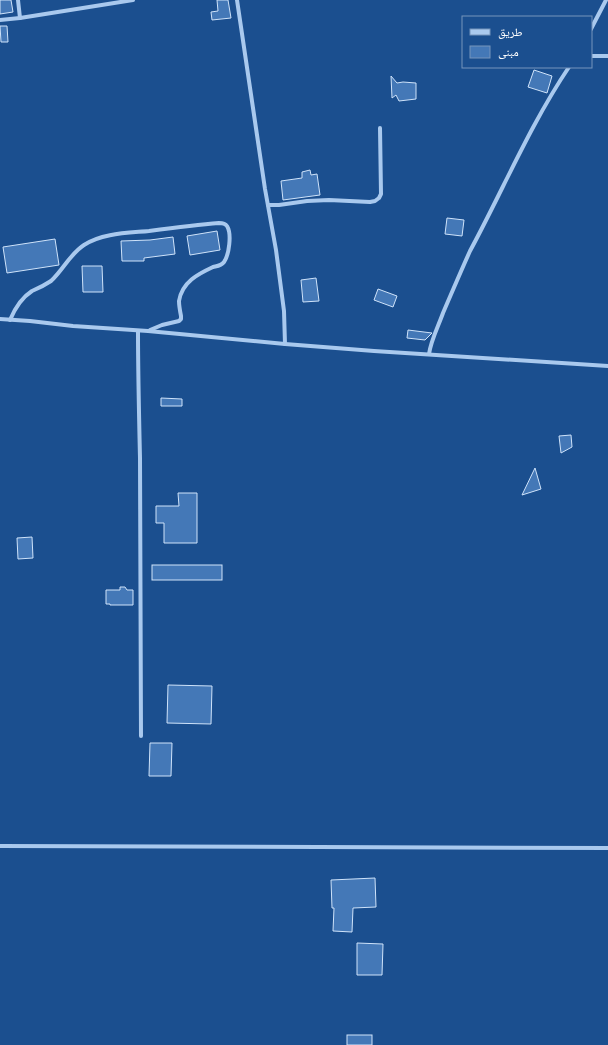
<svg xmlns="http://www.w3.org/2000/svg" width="608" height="1045" font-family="Figtree,'Noto Naskh Arabic',sans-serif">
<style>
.building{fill:#4478b7;stroke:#cfe3fa}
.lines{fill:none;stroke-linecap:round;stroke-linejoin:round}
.minor{stroke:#a9c9ee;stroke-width:4}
</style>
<rect width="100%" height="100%" fill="#1b4f8f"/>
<g class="building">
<polygon points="0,0 11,0 13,12 0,14"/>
<polygon points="217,0 228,0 231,18 212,20 211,12 218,11"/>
<polygon points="0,26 7,26 8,42 1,42"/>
<polygon points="534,70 552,76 547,93 528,87"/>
<polygon points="391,76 397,83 403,82 416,83 416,99 399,101 396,95 392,98"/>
<polygon points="310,170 311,175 317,174 320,195 283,200 281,181 302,178 302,172"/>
<polygon points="447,218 464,220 462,236 445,234"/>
<polygon points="217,231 220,250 190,255 187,236"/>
<polygon points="173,237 175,254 144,258 144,261 122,261 121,241 150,240"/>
<polygon points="55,239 59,265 7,273 3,247"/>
<polygon points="82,266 102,266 103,292 83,292"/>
<polygon points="316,278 319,301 303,302 301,280"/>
<polygon points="378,289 397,296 393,307 374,300"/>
<polygon points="408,330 432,333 425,340 407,338"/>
<polygon points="161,398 182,399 182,406 161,406"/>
<polygon points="571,435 572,447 561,453 559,436"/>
<polygon points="535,468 541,489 522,495"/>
<polygon points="178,493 197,493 197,543 164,543 164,523 156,523 156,506 179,506"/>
<polygon points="32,537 33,558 18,559 17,538"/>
<rect x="152" y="565" width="70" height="15"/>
<polygon points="120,587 125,587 127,590 133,590 133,605 110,605 110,604 106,604 106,590 120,590"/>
<polygon points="168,685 212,686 211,724 167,723"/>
<polygon points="150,743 172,743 171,776 149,776"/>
<polygon points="375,878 376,907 353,908 352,932 333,931 334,908 332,908 331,880"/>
<polygon points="357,943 383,944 382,975 357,975"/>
<rect x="347" y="1035" width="25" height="10"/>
</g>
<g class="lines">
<g class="minor">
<polyline points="237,0 265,189 276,250 284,311 285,344"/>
<polyline points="20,18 133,0"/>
<polyline points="0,20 20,18 18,0"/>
<polyline points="591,29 606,0"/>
<polyline points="591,56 608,56"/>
<polyline points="268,205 279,205 307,201 329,200 370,202 375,201 379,198 381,194 380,128"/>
<polyline points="0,319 30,321 73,326 148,331 285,344 374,351 608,366"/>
<path d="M10 320C15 308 21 298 32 291 39 288 45 285 51 281 63 270 70 254 84 245 102 233 128 233 149 231 172 228 195 225 219 223 222 223 225 223 227 226 232 234 229 255 224 262 221 266 217 266 213 267 198 274 182 282 179 301 179 306 180 311 181 316V319L179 321 162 325 150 330"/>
<path d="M138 331C138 373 139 415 140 458 140 550 140 643 141 736"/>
<path d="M429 354C431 340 438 327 443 313 452 292 461 271 470 251 503 190 530 125 569 67"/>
<polyline points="0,846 608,848"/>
</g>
</g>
<rect x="462" y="16" width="130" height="52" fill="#1b4f8f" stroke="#7695bc"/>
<rect x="470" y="29" width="20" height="6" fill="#a9c9ee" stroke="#7695bc"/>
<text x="498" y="36" font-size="12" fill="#ffffff">طريق</text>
<rect x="470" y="46" width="20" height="12" fill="#4478b7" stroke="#7695bc"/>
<text x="498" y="56" font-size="12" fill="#ffffff">مبنى</text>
</svg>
